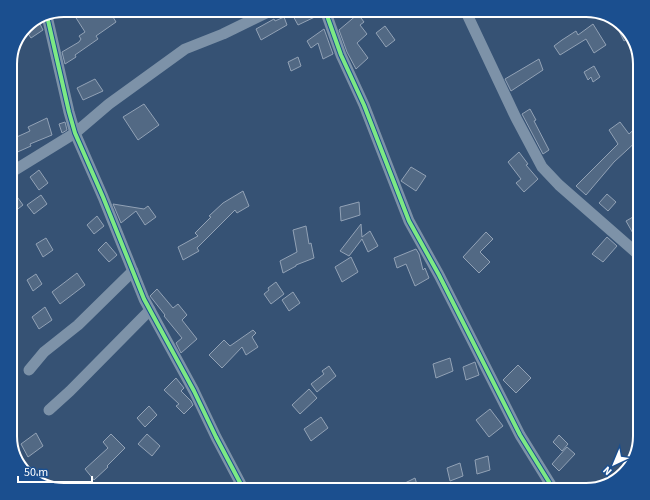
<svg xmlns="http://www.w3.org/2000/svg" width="650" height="500" font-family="'Source Sans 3',sans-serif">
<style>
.building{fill:#526984;stroke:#92a2b6}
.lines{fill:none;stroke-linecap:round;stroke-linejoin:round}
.street{stroke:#7d92a8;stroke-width:11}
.cycleway-casing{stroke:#1b4f8f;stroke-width:6}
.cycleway{stroke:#7ce984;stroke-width:4}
.rim{fill:none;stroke:#fff;stroke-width:2}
</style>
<rect width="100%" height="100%" fill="#365274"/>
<g class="building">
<polygon points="71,10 88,10 92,16 99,10 109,10 116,22 96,36 98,39 75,55 76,57 65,64 62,52 79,42 81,39 79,36 85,32"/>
<polygon points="300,10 318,10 319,15 298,25 292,14"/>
<polygon points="358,14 364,22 360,25 367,34 357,43 368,58 356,69 347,52 339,30"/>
<polygon points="284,17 287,25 261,40 256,29 274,19 275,21"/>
<polygon points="613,19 619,21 632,36 624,41"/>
<polygon points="38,20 43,30 31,38 25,29 31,22"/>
<polygon points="593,24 606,45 594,53 586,39 560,55 554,46 562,40 576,31 578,35"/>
<polygon points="385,26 395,40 386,47 376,33"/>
<polygon points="324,29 333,54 323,59 318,43 311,48 307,41"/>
<polygon points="298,57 301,66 291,71 288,62"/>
<polygon points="539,59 543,70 511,91 505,79"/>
<polygon points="594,66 600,77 593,82 591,77 588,80 584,72"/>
<polygon points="95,79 103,91 83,100 77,88"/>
<polygon points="144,104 159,125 138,140 123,117"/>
<polygon points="530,109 536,120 534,121 549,150 543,154 522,114"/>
<polygon points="47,118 52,135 30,144 31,146 13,154 10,140 30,131 28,127"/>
<polygon points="65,122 67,130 62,133 59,124"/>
<polygon points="620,122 629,134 640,124 640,138 614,162 586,195 576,186 618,144 609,130"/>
<polygon points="519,152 528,164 526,165 538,179 524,192 516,183 521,179 508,162"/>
<polygon points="411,167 426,176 416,191 401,181"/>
<polygon points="39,170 48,183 39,190 30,177"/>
<polygon points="10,187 23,205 14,212 10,207"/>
<polygon points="243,191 249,206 237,213 235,210 197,248 199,251 183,260 178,247 198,236 195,233 211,217 209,216 223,203"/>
<polygon points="607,194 616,202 608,211 599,203"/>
<polygon points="41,195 47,204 34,214 27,205"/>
<polygon points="359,202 360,215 341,221 340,207"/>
<polygon points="113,204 144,209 148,206 156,217 145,225 136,211 121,223"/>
<polygon points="97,216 104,226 94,234 87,225"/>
<polygon points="633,217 640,230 634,235 626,221"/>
<polygon points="361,224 362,237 370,231 378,246 368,252 362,239 349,256 340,251"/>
<polygon points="306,226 309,244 311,243 314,258 296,265 296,266 283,273 280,261 297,252 293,230"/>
<polygon points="486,232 493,239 480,252 490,262 479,273 463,257"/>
<polygon points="607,237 617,246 603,262 592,254"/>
<polygon points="46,238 53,250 43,257 36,244"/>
<polygon points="106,242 117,255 109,262 98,250"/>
<polygon points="416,249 419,254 423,270 425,268 429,278 415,286 406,264 397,268 394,258"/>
<polygon points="351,257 358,272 342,282 335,267"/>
<polygon points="77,273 85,285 60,304 52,292"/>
<polygon points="36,274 42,284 33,291 27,280"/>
<polygon points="276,282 284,294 271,304 264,294 269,290 268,288"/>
<polygon points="157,289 173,308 178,304 187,315 182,320 197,339 181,353 176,343 182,338 164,316 165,315 150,296"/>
<polygon points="293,292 300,303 289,311 282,300"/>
<polygon points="45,307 52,320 39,329 32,317"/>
<polygon points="253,330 256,333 252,337 258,347 246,355 242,347 222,368 209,355 224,340 230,346"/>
<polygon points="450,358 453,371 436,378 433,364"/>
<polygon points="475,362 479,375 466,380 463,367"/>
<polygon points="518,365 531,378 516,393 503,380"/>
<polygon points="329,366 336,376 317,392 311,384 324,374 322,371"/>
<polygon points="176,378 184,388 181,391 191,401 193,405 184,414 176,406 179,404 164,390"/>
<polygon points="309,389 317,398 300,414 292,405"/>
<polygon points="149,406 157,415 145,427 137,418"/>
<polygon points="490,409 503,426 489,437 476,420"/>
<polygon points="321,417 328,428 311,441 304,429"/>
<polygon points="36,433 43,446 28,457 21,444"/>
<polygon points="111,434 125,448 107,466 108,467 94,480 85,469 108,448 103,442"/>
<polygon points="147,434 160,446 152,456 138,444"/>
<polygon points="559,435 568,444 562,451 553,442"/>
<polygon points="567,447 575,454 559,471 552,464"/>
<polygon points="488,456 490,470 477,474 475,460"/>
<polygon points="460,463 463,476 450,481 447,468"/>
<polygon points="415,478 418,488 414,490 391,490"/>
</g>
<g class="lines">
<g class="street">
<polyline points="325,10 341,55 364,105 409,221 439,275 520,435 554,490"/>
<polyline points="465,10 516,118 542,167 559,185 640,256"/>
<polyline points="47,16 69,112 75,133 103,197 144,299 194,391 216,437 244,490"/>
<polyline points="10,173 75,133 109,104 185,49 223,34 272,10"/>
<polyline points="29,370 44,352 78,325 133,271"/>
<polyline points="49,410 70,391 150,310"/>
</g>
<g class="cycleway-casing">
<g id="cycleway">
<polyline points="325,10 341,55 364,105 409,221 439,275 520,435 554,490"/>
<polyline points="47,16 69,112 75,133 103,197 144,299 194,391 216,437 244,490"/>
</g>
</g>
<use href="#cycleway" class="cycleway"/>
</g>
<path d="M0 0H650V500H0ZM64 17H586A47 47 0 0 1 633 64V436A47 47 0 0 1 586 483H64A47 47 0 0 1 17 436V64A47 47 0 0 1 64 17Z" fill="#1b4f8f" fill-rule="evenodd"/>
<path class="rim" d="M64 17H586A47 47 0 0 1 633 64V436A47 47 0 0 1 586 483H64A47 47 0 0 1 17 436V64A47 47 0 0 1 64 17Z"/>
<g transform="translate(614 464) rotate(224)" stroke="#1b4f8f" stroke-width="3" paint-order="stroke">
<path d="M0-3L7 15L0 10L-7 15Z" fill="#ffffff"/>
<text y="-6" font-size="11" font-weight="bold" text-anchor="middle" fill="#ffffff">N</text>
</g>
<path d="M18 476v6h74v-6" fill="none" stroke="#ffffff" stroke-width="2"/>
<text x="24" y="476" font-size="12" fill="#ffffff" stroke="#1b4f8f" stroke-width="3" paint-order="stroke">50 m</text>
</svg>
